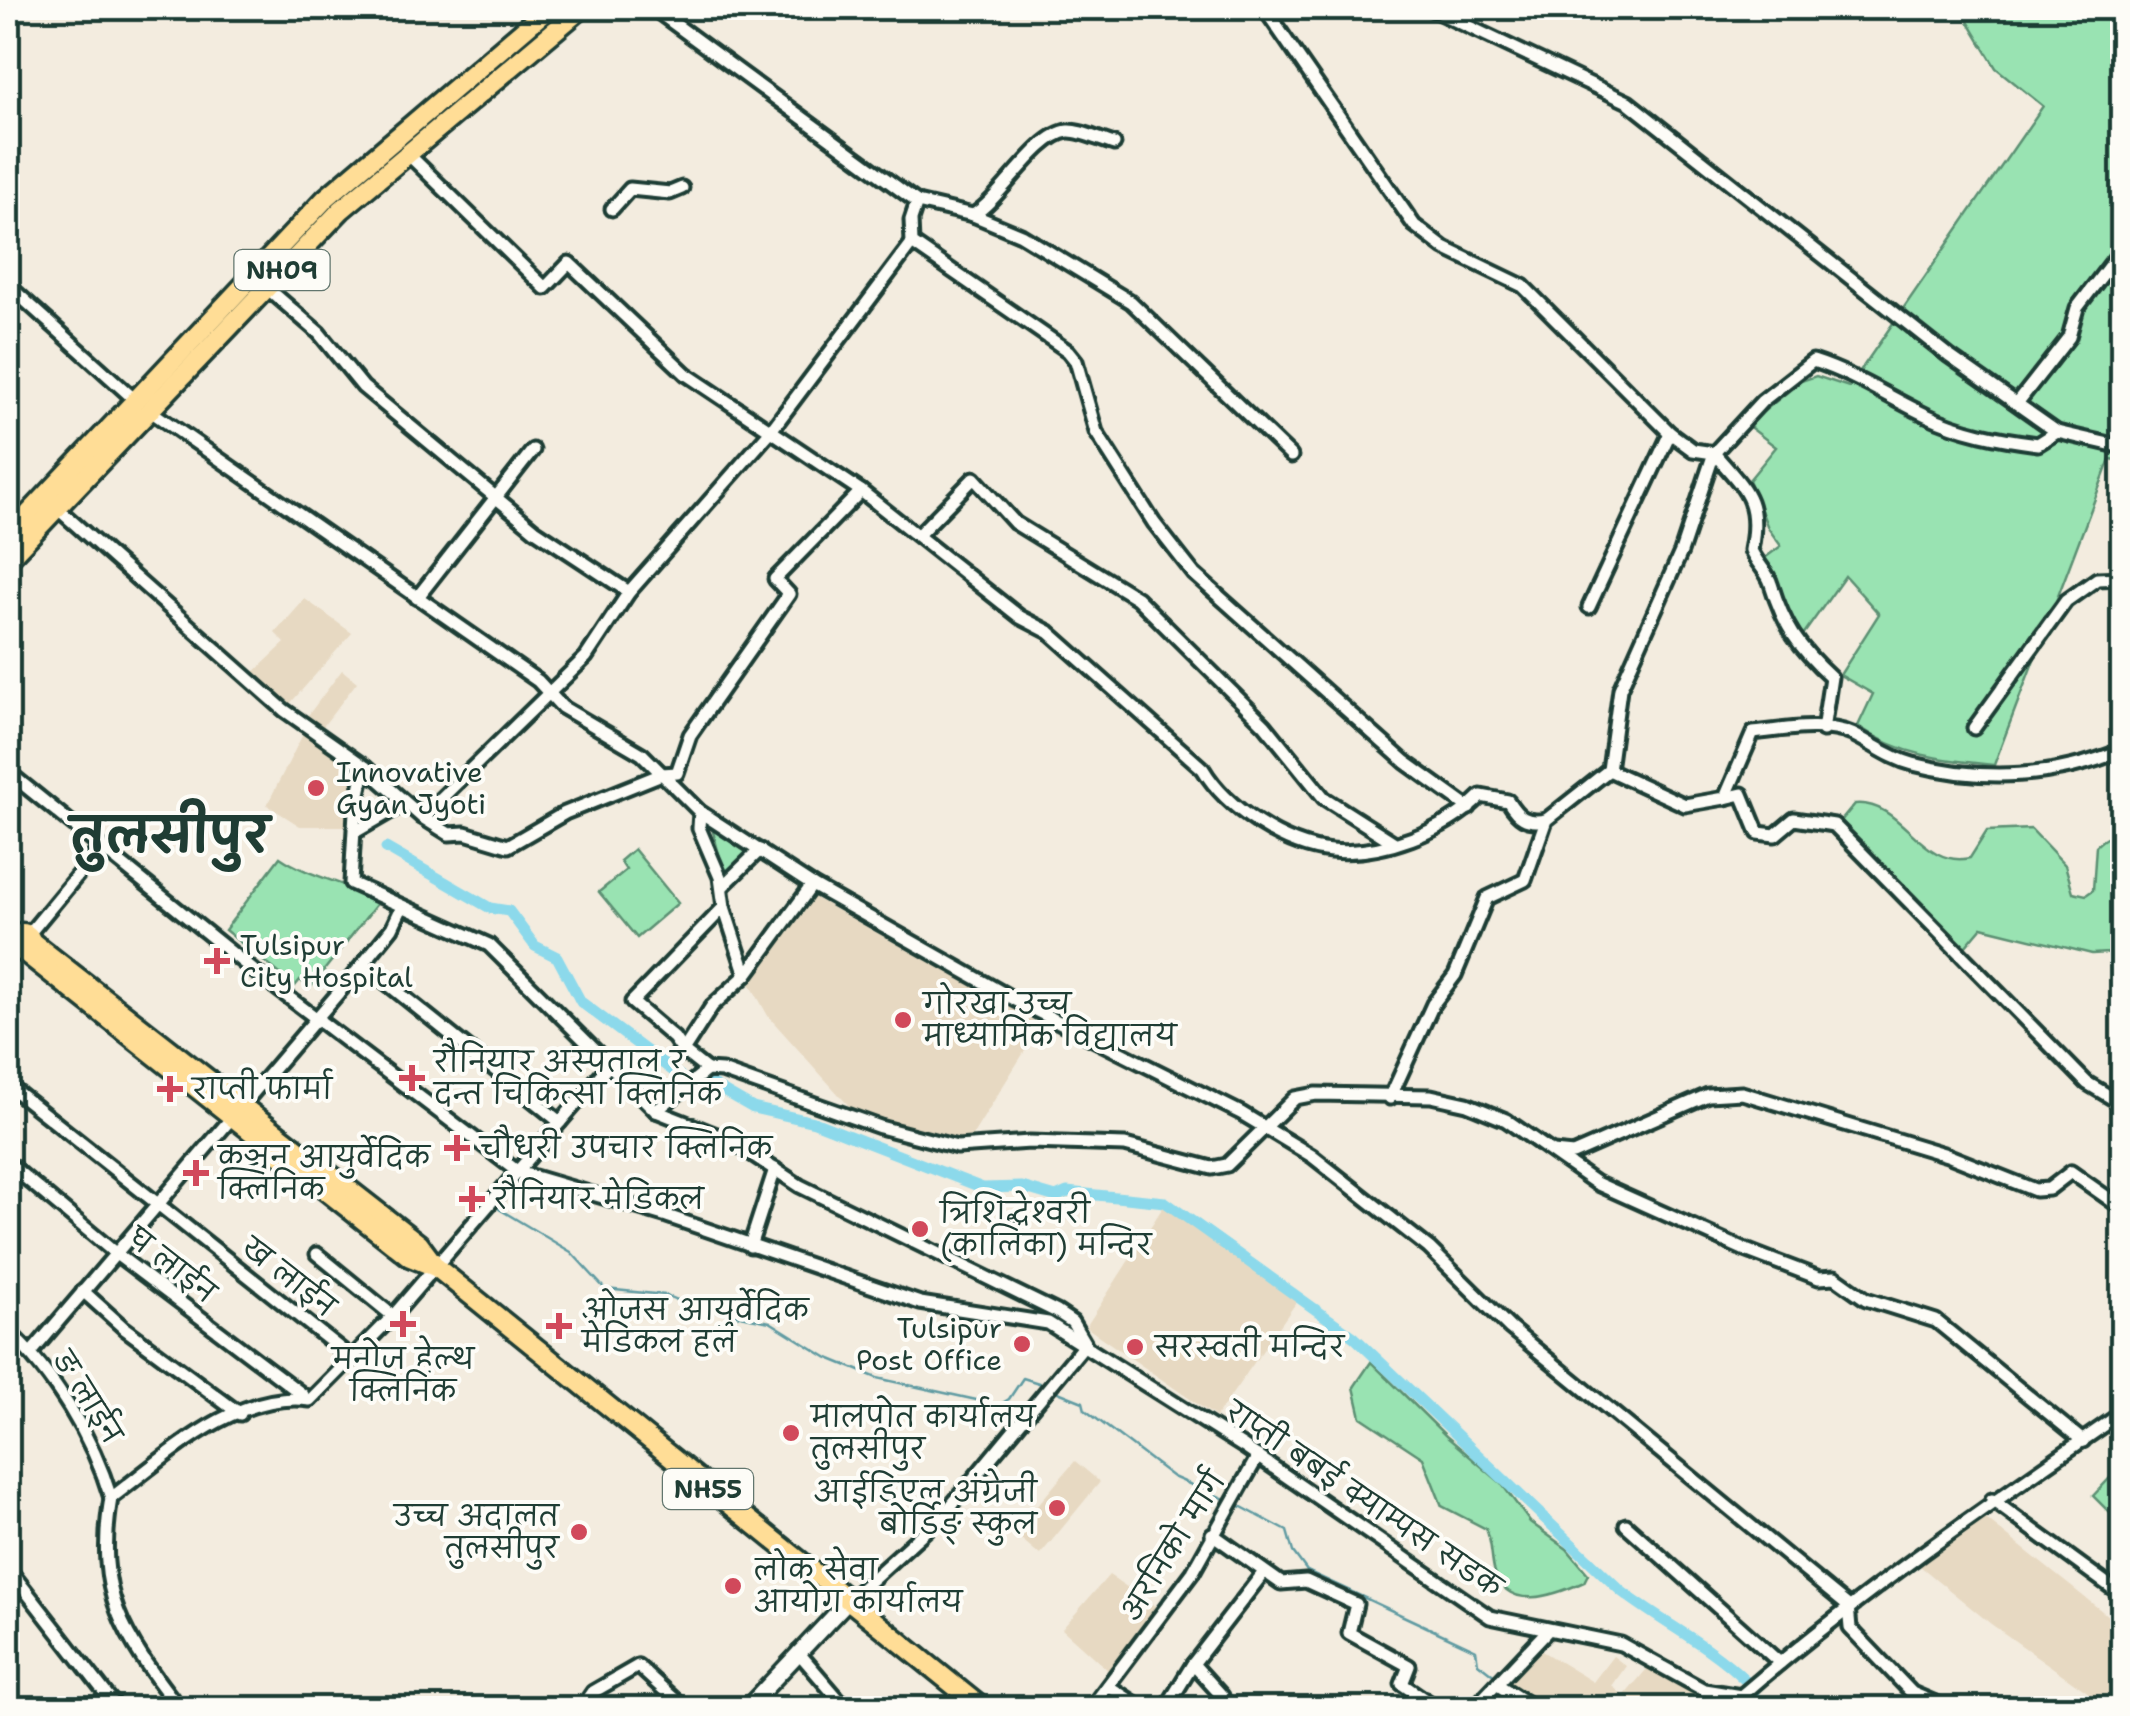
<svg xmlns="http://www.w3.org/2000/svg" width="2130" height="1716" font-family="'Shantell Sans','Playpen Sans Deva',sans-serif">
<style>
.built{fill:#e7d9c2}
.green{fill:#99e3b2;stroke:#5c9073;stroke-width:2.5}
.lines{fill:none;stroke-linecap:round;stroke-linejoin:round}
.stream{stroke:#609ba2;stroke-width:2.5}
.canal{stroke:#8cd9eb;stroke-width:11}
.minor-casing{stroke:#1f3d34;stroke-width:19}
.tertiary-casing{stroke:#1f3d34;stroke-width:21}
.primary-casing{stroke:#1f3d34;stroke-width:25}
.minor{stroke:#fdfcf7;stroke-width:11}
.tertiary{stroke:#fdfcf7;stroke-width:14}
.primary{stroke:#ffdd96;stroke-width:18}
.poi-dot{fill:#d1495b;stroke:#fdfcf7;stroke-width:4}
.labels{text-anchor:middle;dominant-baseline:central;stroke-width:8;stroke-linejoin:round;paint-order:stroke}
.shield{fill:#fdfcf7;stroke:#62766e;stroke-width:2.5}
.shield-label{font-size:25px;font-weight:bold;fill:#1f3d34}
.poi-label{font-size:28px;fill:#1f3d34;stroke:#fdfcf7;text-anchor:start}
.street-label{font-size:28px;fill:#1f3d34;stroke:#fdfcf7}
.town-label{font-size:48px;font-weight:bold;fill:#1f3d34;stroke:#fdfcf7}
</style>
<rect width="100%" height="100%" fill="#f3ecdf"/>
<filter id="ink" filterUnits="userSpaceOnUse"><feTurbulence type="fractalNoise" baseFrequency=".01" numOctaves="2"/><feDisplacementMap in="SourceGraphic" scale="20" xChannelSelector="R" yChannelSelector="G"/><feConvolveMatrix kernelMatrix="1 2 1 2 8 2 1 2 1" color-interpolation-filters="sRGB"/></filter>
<g filter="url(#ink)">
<g class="built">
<polygon points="305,599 352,633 287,707 251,675 285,643 275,633"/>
<polygon points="342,670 357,682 321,729 306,718"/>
<polygon points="304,732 360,771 347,826 300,826 267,805"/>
<polygon points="808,894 1041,1025 967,1144 847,1111 849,1106 768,1016 747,978"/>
<polygon points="1165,1204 1298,1300 1216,1417 1086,1327"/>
<polygon points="1075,1461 1100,1482 1040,1555 1014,1533"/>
<polygon points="1981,1515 2122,1627 2122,1708 2110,1708 1991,1624 1920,1566"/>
<polygon points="1109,1575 1161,1610 1111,1673 1062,1629"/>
<polygon points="1540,1650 1593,1682 1613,1656 1626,1666 1612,1686 1624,1696 1651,1664 1712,1696 1702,1708 1547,1708 1509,1685"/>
</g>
<g class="green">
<path d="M1960 8H2122V461L2110 459 1994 765C1943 760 1901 756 1858 726L1873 694 1840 675 1879 614 1845 576 1803 635 1789 619 1762 560 1781 546 1768 528 1749 480 1776 447 1747 425 1801 381 1816 376 1849 387 2043 106 1996 68Z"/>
<path d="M1855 804C1903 800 1920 869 1970 858L1987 831 2031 829 2065 865 2073 892 2086 895 2093 890 2096 846C2103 839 2112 832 2122 838V943L2108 953 2092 954 1982 927 1960 953 1842 830 1841 821Z"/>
<polygon points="711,824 753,853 726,881"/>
<polygon points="634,849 678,903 637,938 599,892 626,870 620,861"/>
<path d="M280 857C311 878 346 882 379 901L310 988 300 980 295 986 225 930Z"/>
<path d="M1371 1362 1446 1436 1501 1483 1530 1522 1567 1549 1588 1574 1584 1582C1555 1595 1506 1614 1494 1569 1491 1556 1492 1542 1486 1529L1442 1506 1423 1458 1361 1417 1354 1387Z"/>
<polygon points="2122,1465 2122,1525 2093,1496"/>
</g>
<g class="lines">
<g class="stream">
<polyline points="499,1209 571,1252 605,1289 665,1295 692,1306 770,1322 826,1357 877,1378 999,1405 1009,1399 1023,1378 1045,1385"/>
<polyline points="1058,1392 1083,1402 1085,1410 1173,1477 1227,1500"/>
<polyline points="1238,1505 1287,1531 1293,1552 1307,1571 1476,1650 1478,1663 1496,1677"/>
</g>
<g class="canal">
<polyline points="386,848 490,908 509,911 535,946 557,957 581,1002 680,1076"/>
<path d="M711 1084 753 1108 814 1122 983 1188 1022 1187 1056 1197 1067 1192 1165 1202 1354 1337 1621 1591C1661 1622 1708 1644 1744 1679"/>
<polyline points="1755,1697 1763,1708"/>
</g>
<g class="minor-casing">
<g id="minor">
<polyline points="653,8 917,202 911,220 912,243 1068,351 1076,361 1096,432 1154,523 1194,574 1405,762 1469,808"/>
<path d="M1264 8 1414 225 1444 248 1523 286 1670 433 1693 450 1714 453C1745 490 1761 499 1751 550 1756 563 1768 572 1771 584 1784 626 1798 647 1831 677L1823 730"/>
<polyline points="1429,8 1628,102 1949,356 2057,432 2122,447"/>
<path d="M407 153 545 288 569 263 686 374 861 491 1020 617 1049 632 1203 769C1226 808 1284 846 1331 851 1381 856 1446 831 1481 796L1508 801C1518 817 1526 824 1546 820"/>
<path d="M917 202 973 215C1001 199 1038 134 1068 131 1081 130 1102 141 1114 144"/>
<polyline points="612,209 630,189 670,193 682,188"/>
<polyline points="973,215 1021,235 1131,302 1291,456"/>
<polyline points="8,285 135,400"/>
<polyline points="266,287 319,333 363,387 535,530 629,592"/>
<polyline points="2018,402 2069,337 2077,308 2122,249"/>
<polyline points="149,410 538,681 562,707 642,754 700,812 812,885 1015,1000 1241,1113 1312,1156 1429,1248 1510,1328 1848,1606 1850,1628 1912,1693 1947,1708"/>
<polyline points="57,508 284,710 365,767 422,817 449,834 465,833 508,846 565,813 662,774 677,773 690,735 789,594 775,579 861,491"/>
<polyline points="919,534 974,478 1015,523 1137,598 1265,725 1324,798 1393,842"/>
<polyline points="417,598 533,450"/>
<polyline points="1589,607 1670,433"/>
<polyline points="1974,728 2066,601 2097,579 2122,578"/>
<polyline points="365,767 355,811 351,883 489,945 656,1111 732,1141 800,1186 1057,1312 1072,1322 1085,1344 945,1513 846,1603"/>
<path d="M1609 770 1685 805 1725 798 1753 733C1782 730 1825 722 1852 734 1873 744 1890 758 1913 764 1983 782 2057 778 2122 750"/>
<path d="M8 772 254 971 518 1172 667 1216 920 1303 1048 1323 1244 1447 1490 1617 1621 1644 1704 1690 1741 1696C1861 1592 1992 1503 2122 1413"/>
<polyline points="1725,798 1742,794 1758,833 1775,835 1794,819 1834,825 2087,1083 2122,1104"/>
<polyline points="700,812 699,828 720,877 724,907 746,975"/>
<polyline points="422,817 586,657 629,592 770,432 912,243"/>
<polyline points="355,832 405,803"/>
<polyline points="722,887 760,850"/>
<polyline points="28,935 100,848"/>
<polyline points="8,960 17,949"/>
<polyline points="363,964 560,1122"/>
<polyline points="683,1051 674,1038 632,1002 724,907"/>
<polyline points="707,1070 683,1051 712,1006 746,975 812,885"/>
<polyline points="8,1085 353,1359"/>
<path d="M1390 1098 1433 1004 1455 975 1487 898 1525 880 1546 820 1609 770 1620 689 1681 552 1714 453 1762 401 1813 361C1854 374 1888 397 1926 415 1962 432 1999 439 2038 444L2057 432"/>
<polyline points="656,1111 707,1070 722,1071 880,1127 957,1147 1030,1142 1125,1145 1212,1168 1227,1165 1295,1098 1316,1094 1431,1096 1467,1104 1506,1120 1596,1183 1743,1249 1819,1278 1835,1277 1866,1299 1936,1321 2083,1441"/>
<polyline points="1553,1152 1573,1154 1708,1095 1742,1093 1947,1155 2035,1190 2049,1189 2071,1172 2122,1208"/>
<polyline points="8,1163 115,1253 303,1395"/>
<polyline points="750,1246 775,1169"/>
<polyline points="317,1254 393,1316"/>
<polyline points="83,1291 124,1328 240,1414"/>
<path d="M8 1331C54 1374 93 1438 111 1498"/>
<polyline points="31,1353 363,964 392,928 401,909"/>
<polyline points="1992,1500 2122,1595"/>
<polyline points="1626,1525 1780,1663"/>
<polyline points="1212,1534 1281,1583 1306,1581 1356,1604 1349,1633 1409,1666 1402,1684 1437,1708"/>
<polyline points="8,1568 117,1708"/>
<polyline points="798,1652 846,1708"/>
<polyline points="1193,1664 1222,1696 1224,1708"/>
<polyline points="1498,1685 1534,1708"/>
<polyline points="1108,1686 1142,1708"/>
<polyline points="8,1705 10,1708"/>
<path d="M179 1708C122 1634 95 1594 111 1498 167 1456 236 1390 310 1400L393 1316 610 1064"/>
<polyline points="582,1708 593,1692 638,1666 684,1708"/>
<polyline points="1091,1708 1193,1572 1258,1456"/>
<polyline points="1166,1708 1193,1664 1264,1572"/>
<polyline points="1474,1708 1548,1630"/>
</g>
</g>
<g class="tertiary-casing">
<polyline id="tertiary" points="747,1708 846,1603"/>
</g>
<g class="primary-casing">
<g id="primary">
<polyline points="8,536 326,198 549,8"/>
<polyline points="8,559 341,210 582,8"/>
<circle cx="22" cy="942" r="9"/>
<polyline points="31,941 419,1244 436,1267 982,1708"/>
<polyline points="23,951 410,1257 435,1267"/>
</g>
</g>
<use href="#minor" class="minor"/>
<use href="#tertiary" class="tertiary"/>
<use href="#primary" class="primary"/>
</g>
</g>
<g class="poi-dot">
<circle cx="316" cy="788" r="10"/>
<path d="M212 946h10v10h10v10h-10v10h-10v-10h-10v-10h10z"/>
<circle cx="903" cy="1020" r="10"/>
<path d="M407 1063h10v10h10v10h-10v10h-10v-10h-10v-10h10z"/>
<path d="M165 1074h10v10h10v10h-10v10h-10v-10h-10v-10h10z"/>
<path d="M452 1133h10v10h10v10h-10v10h-10v-10h-10v-10h10z"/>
<path d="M191 1158h10v10h10v10h-10v10h-10v-10h-10v-10h10z"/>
<path d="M467 1184h10v10h10v10h-10v10h-10v-10h-10v-10h10z"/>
<circle cx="920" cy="1229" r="10"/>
<path d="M398 1309h10v10h10v10h-10v10h-10v-10h-10v-10h10z"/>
<path d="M554 1311h10v10h10v10h-10v10h-10v-10h-10v-10h10z"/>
<circle cx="1022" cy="1344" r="10"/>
<circle cx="1135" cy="1347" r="10"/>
<circle cx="791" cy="1433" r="10"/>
<circle cx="1057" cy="1508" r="10"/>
<circle cx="579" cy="1532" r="10"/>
<circle cx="733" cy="1586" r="10"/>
</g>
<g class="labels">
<g class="shield">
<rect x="234.5" y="250" width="95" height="40" rx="8"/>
<rect x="663" y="1469" width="90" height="40" rx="8"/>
</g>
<g class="shield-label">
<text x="282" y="270">NH09</text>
<text x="708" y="1489">NH55</text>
</g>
<g class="poi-label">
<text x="336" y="772">Innovative<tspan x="336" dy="32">Gyan Jyoti</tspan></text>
<text x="240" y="945">Tulsipur<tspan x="240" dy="32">City Hospital</tspan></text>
<text x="923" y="1004">गोरखा उच्च<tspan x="923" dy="32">माध्यामिक विद्यालय</tspan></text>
<text x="434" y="1062">रौनियार अस्पताल र<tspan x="434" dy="32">दन्त चिकित्सा क्लिनिक</tspan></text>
<text x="192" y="1089">राप्ती फार्मा</text>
<text x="480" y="1148">चौधरी उपचार क्लिनिक</text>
<text x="218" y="1157">कञ्चन आयुर्वेदिक<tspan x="218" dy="32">क्लिनिक</tspan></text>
<text x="494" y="1199">रौनियार मेडिकल</text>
<text x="940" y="1213">त्रिशिद्धेश्वरी<tspan x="940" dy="32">(कालिका) मन्दिर</tspan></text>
<text x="582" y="1310">ओजस आयुर्वेदिक<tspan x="582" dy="32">मेडिकल हल</tspan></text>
<text x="1002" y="1328" text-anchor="end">Tulsipur<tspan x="1002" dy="32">Post Office</tspan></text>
<text x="1155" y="1347">सरस्वती मन्दिर</text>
<text x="403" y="1359" text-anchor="middle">मनोज हेल्थ<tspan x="403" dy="32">क्लिनिक</tspan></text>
<text x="811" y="1417">मालपोत कार्यालय<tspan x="811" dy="32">तुलसीपुर</tspan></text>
<text x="1037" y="1492" text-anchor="end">आईडिएल अंग्रेजी<tspan x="1037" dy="32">बोर्डिङ् स्कुल</tspan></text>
<text x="559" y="1516" text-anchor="end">उच्च अदालत<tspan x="559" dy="32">तुलसीपुर</tspan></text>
<text x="753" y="1570">लोक सेवा<tspan x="753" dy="32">आयोग कार्यालय</tspan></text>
</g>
<g class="street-label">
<text transform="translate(172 1265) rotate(38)">घ लाईन</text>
<text transform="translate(289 1277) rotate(38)">ख लाईन</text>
<text transform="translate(88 1397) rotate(58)">ङ लाईन</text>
<text transform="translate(1364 1499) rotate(34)">राप्ती बबई क्याम्पस सडक</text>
<text transform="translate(1173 1546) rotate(-58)">अरनिको मार्ग</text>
</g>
<g class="town-label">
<text x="170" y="835">तुलसीपुर</text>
</g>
</g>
<rect width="2130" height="1716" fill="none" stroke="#fdfcf7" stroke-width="40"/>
<rect x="20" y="20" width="2090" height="1676" fill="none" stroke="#1f3d34" stroke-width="4" filter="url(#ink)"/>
</svg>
